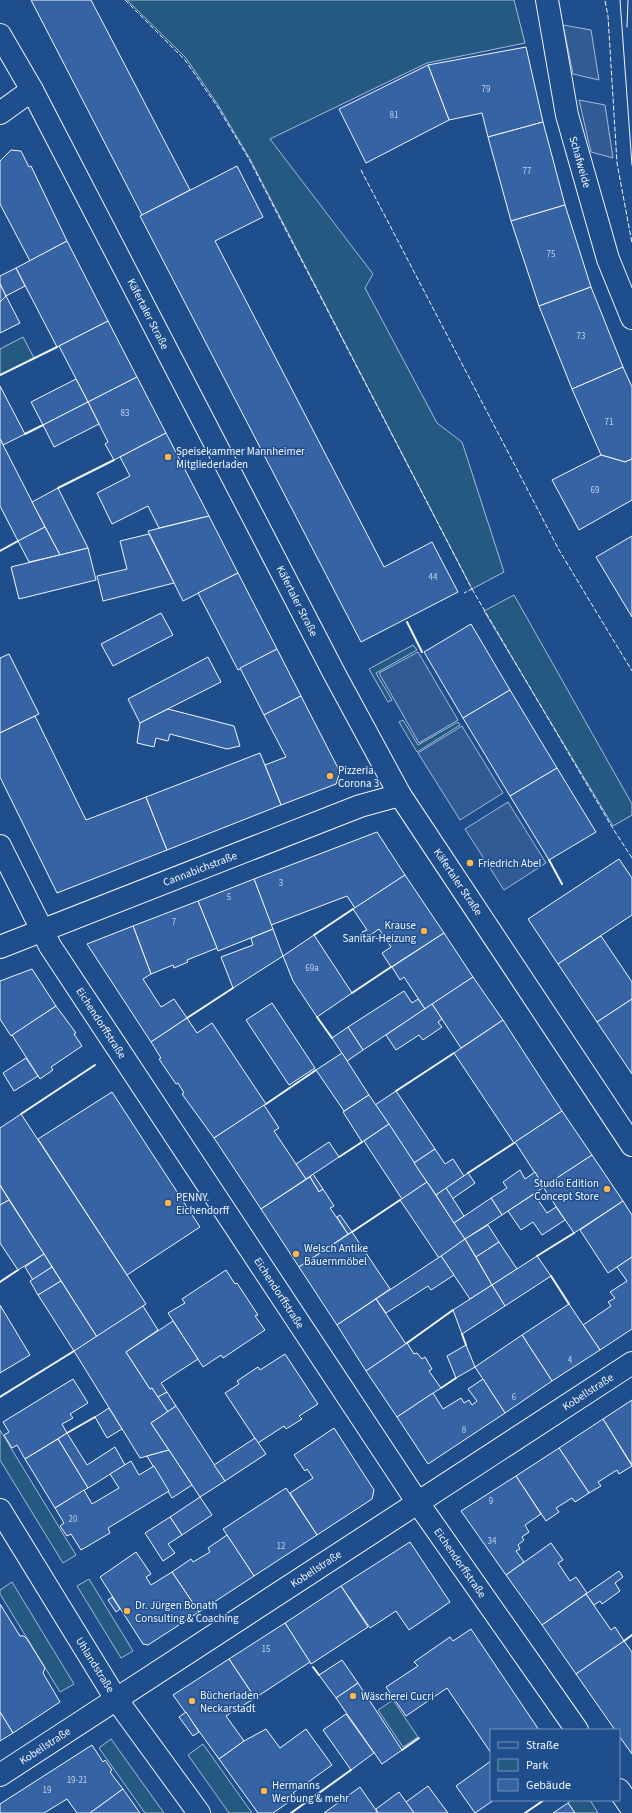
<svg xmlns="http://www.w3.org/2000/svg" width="632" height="1813" font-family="'Source Sans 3',sans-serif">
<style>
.green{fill:#245a82;stroke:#a8bbd7}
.parking{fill:#305b95;stroke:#a8bbd7}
.building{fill:#3563a3;stroke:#f2f6ff}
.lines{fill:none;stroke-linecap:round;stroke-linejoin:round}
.minor-casing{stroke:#f2f6ff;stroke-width:24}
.major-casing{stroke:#f2f6ff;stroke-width:24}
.minor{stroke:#1f4e8c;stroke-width:22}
.major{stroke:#1f4e8c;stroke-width:22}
.tram{stroke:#f2f6ff;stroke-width:1}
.fence{stroke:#f2f6ff;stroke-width:1;stroke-dasharray:5 2;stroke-linecap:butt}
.wall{stroke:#f2f6ff;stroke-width:2}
.poi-dot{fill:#ffb74d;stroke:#1f4e8c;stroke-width:1.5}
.labels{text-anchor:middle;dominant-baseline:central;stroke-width:3;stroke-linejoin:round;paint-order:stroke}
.number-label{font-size:9px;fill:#c3d1e8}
.street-label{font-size:11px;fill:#f2f6ff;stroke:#1f4e8c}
.poi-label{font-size:11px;fill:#f2f6ff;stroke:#1f4e8c;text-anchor:start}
</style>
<rect width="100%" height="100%" fill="#1f4e8c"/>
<g class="green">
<polygon points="127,0 514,0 525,43 427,63 270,139 373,274 365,288 437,423 462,442 504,572 472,589 250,159 218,105 186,58"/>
<polygon points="23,337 34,358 0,375 0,349"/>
<polygon points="514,595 632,804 632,815 613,826 484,611"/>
<polygon points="413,645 417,650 376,673 392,700 388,702 369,669"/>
<polygon points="403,720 418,745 458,722 460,725 417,752 399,722"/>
<polygon points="0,1430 76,1555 63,1563 0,1460"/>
<polygon points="89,1579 133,1651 121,1658 77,1586"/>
<polygon points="12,1582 74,1684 60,1692 0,1594 0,1590"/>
<polygon points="393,1700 418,1737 403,1747 378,1710"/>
<polygon points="111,1739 164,1813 145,1813 99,1748"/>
<polygon points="203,1744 252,1813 229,1813 188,1755"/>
<polygon points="572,1800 590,1800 598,1813 575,1813 568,1803"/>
</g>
<g class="parking">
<polygon points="563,25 591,30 599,80 573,74"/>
<polygon points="579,100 605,105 613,158 591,152"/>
<polygon points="418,652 458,720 419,743 379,673"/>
<polygon points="462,726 503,793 460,820 418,753"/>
<polygon points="508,802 546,863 504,890 465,829"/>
</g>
<g class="building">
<polygon points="31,0 91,0 190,190 142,215"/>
<polygon points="526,47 543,122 488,137 482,113 449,120 428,65"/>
<polygon points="428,65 449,120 366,163 339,109"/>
<polygon points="543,122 565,205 511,221 488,137"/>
<polygon points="11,150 21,151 29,167 31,166 67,241 30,261 0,204 0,161"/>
<polygon points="237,166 263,217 215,241 384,567 432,542 458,592 361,642 140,216"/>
<polygon points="565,205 591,287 539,306 511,221"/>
<polygon points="67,241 108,321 57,347 16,268"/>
<polygon points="16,268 25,286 6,296 0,284 0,276"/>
<polygon points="0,284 6,296 0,302"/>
<polygon points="591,287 623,367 572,389 539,306"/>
<polygon points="6,296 20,323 0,333 0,302"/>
<polygon points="108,321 137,377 88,402 59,346"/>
<polygon points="623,367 632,387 632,459 625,462 601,455 572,389"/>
<polygon points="137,377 166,433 114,460 105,444 108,442 88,402"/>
<polygon points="76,379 88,402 43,425 31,402"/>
<polygon points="0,386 25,434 3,445 0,439"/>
<polygon points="88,402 99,424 54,447 43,425"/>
<polygon points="166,433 209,516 159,528 148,506 112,524 97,493 130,476 120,457"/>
<polygon points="0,439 45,527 18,541 0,506"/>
<polygon points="601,455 625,462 632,459 632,500 579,530 552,480"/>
<polygon points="58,488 88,548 60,555 32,502"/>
<polygon points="209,516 238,573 183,601 148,531"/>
<polygon points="45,527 60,555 29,562 18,541"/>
<polygon points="149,534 174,583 103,601 97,576 127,569 120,541"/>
<polygon points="632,536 632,617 596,557"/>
<polygon points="88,548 96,580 19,599 11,567"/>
<polygon points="238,573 277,649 238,670 198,593"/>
<polygon points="161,613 173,635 113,666 101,644"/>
<polygon points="471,624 510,690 463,718 424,652"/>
<polygon points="277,649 301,696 264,715 240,668"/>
<polygon points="9,654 39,714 0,733 0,658"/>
<polygon points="208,657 221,682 140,723 128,699"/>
<polygon points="510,690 557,768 510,796 463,718"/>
<polygon points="301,696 340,772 336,784 281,805 265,765 286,757 264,715"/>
<polygon points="168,709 234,726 240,746 227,749 170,734 168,741 156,738 154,747 137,743 140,723"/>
<polygon points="35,716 86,820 146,797 167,850 57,893 0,777 0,733"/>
<polygon points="260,753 281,805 167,850 146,797"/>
<polygon points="557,768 596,832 549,860 510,796"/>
<polygon points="377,832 405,875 355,908 347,896 271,925 254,879"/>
<polygon points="619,859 632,878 632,915 558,964 528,919"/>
<polygon points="405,875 444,933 391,967 382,953 391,947 379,929 366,938 362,932 367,930 353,909"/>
<polygon points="254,879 273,929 218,951 198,901"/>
<polygon points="198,901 217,948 187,960 188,962 174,968 173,965 151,974 133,926"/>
<polygon points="133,926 151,974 143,979 161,1007 174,999 187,1018 151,1042 87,944"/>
<polygon points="273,929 283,956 233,988 221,957 253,945 251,938"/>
<polygon points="444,933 473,977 425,1009 404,977 400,980 392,967"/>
<polygon points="314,935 352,993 317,1017 293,981 283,956"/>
<polygon points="601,936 632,982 632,999 597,1022 558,964"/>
<polygon points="32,969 56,1006 11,1036 0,1019 0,981"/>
<polygon points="473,977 503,1020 461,1048 432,1004"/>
<polygon points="404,991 412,1003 418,999 425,1009 363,1050 348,1027"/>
<polygon points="632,999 632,1074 597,1022"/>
<polygon points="272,1003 315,1068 289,1085 246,1020"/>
<polygon points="432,1004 442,1019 438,1022 442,1027 423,1040 419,1035 396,1050 386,1035"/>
<polygon points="56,1006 76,1033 74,1034 82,1046 51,1067 53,1070 40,1079 12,1035"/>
<polygon points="187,1018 197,1033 212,1023 266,1104 214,1138 182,1094 184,1093 178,1083 176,1084 159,1059 161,1058 151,1042"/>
<polygon points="503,1020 562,1111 514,1143 454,1053"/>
<polygon points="348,1027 363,1050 347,1061 332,1038"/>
<polygon points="342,1053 369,1095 344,1111 316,1070"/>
<polygon points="26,1058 38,1076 14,1091 3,1073"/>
<polygon points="396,1091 435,1149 414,1163 375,1105"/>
<polygon points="112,1092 200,1227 127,1275 38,1139"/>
<polygon points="369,1095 389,1124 362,1142 343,1112"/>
<polygon points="264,1105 279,1128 274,1131 306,1179 261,1209 214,1138"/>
<polygon points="562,1111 592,1155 544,1187 515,1142"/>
<polygon points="21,1114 146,1304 97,1337 0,1185 0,1128"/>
<polygon points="389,1124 427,1182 402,1199 364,1141"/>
<polygon points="329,1142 339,1157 306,1179 296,1164"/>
<polygon points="435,1149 445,1164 453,1159 464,1176 436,1195 414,1163"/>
<polygon points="592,1155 623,1201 574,1233 543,1187"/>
<polygon points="520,1170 525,1179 535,1172 544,1187 502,1215 491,1198 507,1188 503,1182"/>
<polygon points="468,1173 475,1183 452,1199 446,1188"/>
<polygon points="313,1174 323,1189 319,1192 310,1177"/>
<polygon points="310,1177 319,1192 323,1189 334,1206 330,1208 348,1234 299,1267 261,1209"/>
<polygon points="427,1182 465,1239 439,1258 400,1200"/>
<polygon points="0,1185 9,1200 0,1205"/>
<polygon points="446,1188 464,1216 454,1223 436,1195"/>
<polygon points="534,1194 547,1213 556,1207 565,1220 542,1235 533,1222 521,1230 508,1211"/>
<polygon points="491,1198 502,1215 465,1239 454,1223"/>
<polygon points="9,1200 44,1254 18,1270 0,1243 0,1205"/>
<polygon points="623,1201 632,1215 632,1257 608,1273 580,1230"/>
<polygon points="340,1215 352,1232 348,1234 337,1217"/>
<polygon points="488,1225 499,1242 476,1257 465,1239"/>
<polygon points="352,1232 390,1289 337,1325 299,1267"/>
<polygon points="465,1239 492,1285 470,1299 441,1256"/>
<polygon points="499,1242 517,1269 492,1285 476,1257"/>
<polygon points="44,1254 52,1267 33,1280 25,1267"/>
<polygon points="441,1256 454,1275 431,1290 428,1286 386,1313 376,1299"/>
<polygon points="537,1256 551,1276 505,1306 492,1285"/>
<polygon points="632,1257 632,1329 600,1350 583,1325 611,1306 608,1302 615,1298 610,1292 627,1281 617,1267"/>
<polygon points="52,1267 61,1281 38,1295 30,1281"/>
<polygon points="226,1270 235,1284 237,1283 258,1315 255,1316 265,1330 223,1358 221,1355 203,1367 168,1313 185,1303 182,1299"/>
<polygon points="61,1281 97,1337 74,1351 38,1295"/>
<polygon points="492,1285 505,1306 462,1334 453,1310"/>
<polygon points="376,1299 406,1344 366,1371 337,1325"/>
<polygon points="569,1304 600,1350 552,1381 522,1335"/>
<polygon points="0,1305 30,1355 0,1373"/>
<polygon points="143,1306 158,1330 126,1352 150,1389 152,1388 168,1412 151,1423 169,1450 140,1458 74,1351"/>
<polygon points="173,1321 198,1359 161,1383 167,1392 158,1397 152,1388 150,1389 126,1352"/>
<polygon points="522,1335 552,1381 505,1413 475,1367"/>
<polygon points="407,1343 414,1354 417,1353 422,1359 425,1357 432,1369 429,1371 441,1388 397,1417 366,1371"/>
<polygon points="466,1345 475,1367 456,1378 447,1356"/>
<polygon points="285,1354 318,1404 299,1416 302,1419 286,1429 284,1426 258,1443 225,1393 239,1384 237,1381 258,1367 260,1370"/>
<polygon points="73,1379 88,1403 70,1414 73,1418 62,1424 67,1433 25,1459 17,1445 12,1448 4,1435 9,1432 3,1422"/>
<polygon points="483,1379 505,1413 428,1464 397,1417 433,1393 443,1409 461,1398 464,1403 469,1400 472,1405 477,1401 468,1389"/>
<polygon points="167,1392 176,1406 168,1412 158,1397"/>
<polygon points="632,1400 632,1465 603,1419"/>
<polygon points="176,1406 225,1481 200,1497 151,1423"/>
<polygon points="109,1408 122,1429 107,1438 95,1417"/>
<polygon points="603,1419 632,1466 619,1474 617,1470 598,1482 601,1486 589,1493 559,1448"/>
<polygon points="334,1428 374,1490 372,1499 317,1535 290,1493 313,1478 307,1469 305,1471 294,1455"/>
<polygon points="67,1433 87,1465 115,1447 125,1465 88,1488 58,1439"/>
<polygon points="255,1438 266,1454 225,1481 214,1465"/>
<polygon points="58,1439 88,1488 55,1508 25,1459"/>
<polygon points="559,1448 589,1493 575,1502 572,1498 556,1508 559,1512 546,1521 516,1476"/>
<polygon points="169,1450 192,1485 172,1498 147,1456"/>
<polygon points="131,1461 139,1475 154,1466 169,1491 108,1528 110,1533 81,1550 71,1534 67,1536 60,1526 64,1523 55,1508 84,1490 92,1504 119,1488 110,1474"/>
<polygon points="516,1476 541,1514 525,1525 529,1532 522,1537 524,1540 518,1545 520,1549 516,1551 524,1562 506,1575 461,1511"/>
<polygon points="286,1488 317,1535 254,1576 223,1529"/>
<polygon points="200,1497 212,1515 182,1535 170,1517"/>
<polygon points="170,1517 182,1535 168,1544 175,1553 163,1561 145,1533"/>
<polygon points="227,1535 254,1576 199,1612 172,1572 191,1559 193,1562 210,1552 208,1548"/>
<polygon points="410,1542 450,1602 409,1630 396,1611 370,1628 341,1586"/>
<polygon points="551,1543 563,1560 558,1563 570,1581 576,1577 587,1593 542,1625 506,1575"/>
<polygon points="136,1552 151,1574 146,1577 151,1585 172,1572 199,1612 148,1645 143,1644 100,1577"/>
<polygon points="619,1571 623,1577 615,1583 620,1591 602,1604 600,1601 594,1605 586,1594"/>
<polygon points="341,1586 368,1627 311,1664 285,1623"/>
<polygon points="586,1594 611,1630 615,1627 624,1641 576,1674 542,1625"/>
<polygon points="112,1597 120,1609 116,1612 108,1600"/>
<polygon points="0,1604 20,1636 24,1636 27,1639 45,1668 43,1673 60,1702 13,1733 0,1712"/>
<polygon points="285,1623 310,1662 255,1698 229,1659"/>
<polygon points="471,1629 539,1730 491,1730 491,1753 447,1688 406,1716 386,1687 418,1666 414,1662 450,1637 453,1641"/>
<polygon points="624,1641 632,1652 632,1754 619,1736 619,1730 615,1730 576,1674"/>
<polygon points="229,1659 255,1698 226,1716 244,1741 219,1759 173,1695"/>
<polygon points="342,1660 358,1683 336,1698 319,1675"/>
<polygon points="358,1683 402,1750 382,1764 336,1698"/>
<polygon points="0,1712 13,1733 0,1741"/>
<polygon points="186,1712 199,1732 193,1736 179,1717"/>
<polygon points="346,1714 374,1753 351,1770 323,1730"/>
<polygon points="266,1729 280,1748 306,1729 332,1765 293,1793 296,1797 273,1813 258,1813 219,1759 244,1741"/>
<polygon points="92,1745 103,1762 105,1760 112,1770 110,1772 123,1789 90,1813 77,1813 67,1799 44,1813 0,1813 0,1804"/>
<polygon points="491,1761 491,1800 494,1800 475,1813 456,1786"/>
<polygon points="428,1786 448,1813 414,1813 406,1802"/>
<polygon points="360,1787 378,1813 324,1813"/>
<polygon points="123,1789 140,1813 90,1813"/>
<polygon points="399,1792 414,1813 378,1813 376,1809"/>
<polygon points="568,1803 575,1813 553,1813"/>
</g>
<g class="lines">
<g class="minor-casing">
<g id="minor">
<polyline points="547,0 567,115 608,259 632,318"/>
<polyline points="0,113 32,90"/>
<polyline points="0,846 50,946 418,1503 577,1730"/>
<polyline points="0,947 360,806 400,795"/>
<polyline points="0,1510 116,1699 199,1813"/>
<polyline points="0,1775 632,1363"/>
<polyline points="619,1790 632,1809"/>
</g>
</g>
<g class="major-casing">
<polyline id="major" points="0,35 32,90 334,673 400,795 632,1145"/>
</g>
<use href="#minor" class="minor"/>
<use href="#major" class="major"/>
<g class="tram">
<polyline points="620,0 632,165"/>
<polyline points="627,27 628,0"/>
</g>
<g class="fence">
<polyline points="125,0 185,60 217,106 249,159 472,589 464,593"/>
<polyline points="605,1 608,16 617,163 632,243"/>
<polyline points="361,170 559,550 632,671"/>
<polyline points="472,589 612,827 632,858"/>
</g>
<g class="wall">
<polyline points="0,375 57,347"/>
<polyline points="25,434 43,425"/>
<polyline points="58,488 114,460"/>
<polyline points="0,551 18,541"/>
<polyline points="407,622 422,652"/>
<polyline points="549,860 562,884"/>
<polyline points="314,935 353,909"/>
<polyline points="352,993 391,967"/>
<polyline points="317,1017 332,1038"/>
<polyline points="187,1018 233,988"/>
<polyline points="396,1091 454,1053"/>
<polyline points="266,1104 316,1070"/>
<polyline points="21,1114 95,1065"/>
<polyline points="339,1157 362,1142"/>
<polyline points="468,1173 514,1143"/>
<polyline points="352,1232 400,1200"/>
<polyline points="537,1256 574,1233"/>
<polyline points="551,1276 569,1304"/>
<polyline points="0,1282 18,1270"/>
<polyline points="462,1334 466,1345"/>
<polyline points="407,1343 453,1310"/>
<polyline points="441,1388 456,1378"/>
<polyline points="0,1397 74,1351"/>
<polyline points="67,1433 95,1417"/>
<polyline points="624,1641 632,1635"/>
<polyline points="313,1667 319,1675"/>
<polyline points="402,1750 419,1738"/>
<polyline points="291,1813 351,1770"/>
<polyline points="525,1813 544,1800"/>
</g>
</g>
<g class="poi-dot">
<circle cx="168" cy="457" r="4"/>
<circle cx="330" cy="776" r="4"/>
<circle cx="470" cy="863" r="4"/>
<circle cx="424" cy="931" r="4"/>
<circle cx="607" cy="1189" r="4"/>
<circle cx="168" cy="1203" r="4"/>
<circle cx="296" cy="1254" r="4"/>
<circle cx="127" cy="1611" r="4"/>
<circle cx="353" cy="1696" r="4"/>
<circle cx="192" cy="1701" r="4"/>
<circle cx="264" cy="1791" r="4"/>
</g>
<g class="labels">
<g class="number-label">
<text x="486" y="89">79</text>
<text x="394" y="115">81</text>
<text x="527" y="171">77</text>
<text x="551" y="254">75</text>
<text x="581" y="336">73</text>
<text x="125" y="413">83</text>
<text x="609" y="422">71</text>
<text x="595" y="490">69</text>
<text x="433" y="577">44</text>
<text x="281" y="883">3</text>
<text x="229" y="897">5</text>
<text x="174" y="922">7</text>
<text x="312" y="968">69a</text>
<text x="570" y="1360">4</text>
<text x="514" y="1397">6</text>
<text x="464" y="1430">8</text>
<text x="491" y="1501">9</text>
<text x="73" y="1519">20</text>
<text x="492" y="1541">34</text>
<text x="281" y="1546">12</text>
<text x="266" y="1649">15</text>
<text x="77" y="1780">19-21</text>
<text x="47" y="1790">19</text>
</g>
<g class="street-label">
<text transform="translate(580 162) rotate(74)">Schafweide</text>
<text transform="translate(148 314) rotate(63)">Käfertaler Straße</text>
<text transform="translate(297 601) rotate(63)">Käfertaler Straße</text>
<text transform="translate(200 869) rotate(-21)">Cannabichstraße</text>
<text transform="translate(458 882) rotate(56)">Käfertaler Straße</text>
<text transform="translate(101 1023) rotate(57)">Eichendorffstraße</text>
<text transform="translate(279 1293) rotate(57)">Eichendorffstraße</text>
<text transform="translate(588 1392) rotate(-33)">Kobellstraße</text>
<text transform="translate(460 1563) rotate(55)">Eichendorffstraße</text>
<text transform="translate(316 1569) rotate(-33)">Kobellstraße</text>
<text transform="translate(95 1665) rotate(58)">Uhlandstraße</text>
<text transform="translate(45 1746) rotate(-33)">Kobellstraße</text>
</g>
<g class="poi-label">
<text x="176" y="451">Speisekammer Mannheimer<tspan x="176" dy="13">Mitgliederladen</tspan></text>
<text x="338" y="770">Pizzeria<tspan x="338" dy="13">Corona 3</tspan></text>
<text x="478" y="863">Friedrich Abel</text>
<text x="416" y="925" text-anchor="end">Krause<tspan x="416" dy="13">Sanitär-Heizung</tspan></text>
<text x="599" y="1183" text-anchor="end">Studio Edition<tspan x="599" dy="13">Concept Store</tspan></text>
<text x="176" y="1197">PENNY.<tspan x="176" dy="13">Eichendorff</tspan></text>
<text x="304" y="1248">Welsch Antike<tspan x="304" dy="13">Bauernmöbel</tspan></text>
<text x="135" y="1605">Dr. Jürgen Bonath<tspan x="135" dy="13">Consulting &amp; Coaching</tspan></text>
<text x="200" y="1695">Bücherladen<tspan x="200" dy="13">Neckarstadt</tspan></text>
<text x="361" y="1696">Wäscherei Cucri</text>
<text x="272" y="1785">Hermanns<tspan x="272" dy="13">Werbung &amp; mehr</tspan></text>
</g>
</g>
<rect x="490" y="1729" width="130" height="72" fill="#1f4e8c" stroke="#7391ba"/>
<rect x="498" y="1742" width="20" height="6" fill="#1f4e8c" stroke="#7391ba"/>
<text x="526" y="1749" font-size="12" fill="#f2f6ff">Straße</text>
<rect x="498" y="1759" width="20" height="12" fill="#245a82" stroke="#7391ba"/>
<text x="526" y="1769" font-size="12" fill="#f2f6ff">Park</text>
<rect x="498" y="1779" width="20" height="12" fill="#3563a3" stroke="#7391ba"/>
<text x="526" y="1789" font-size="12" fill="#f2f6ff">Gebäude</text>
</svg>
